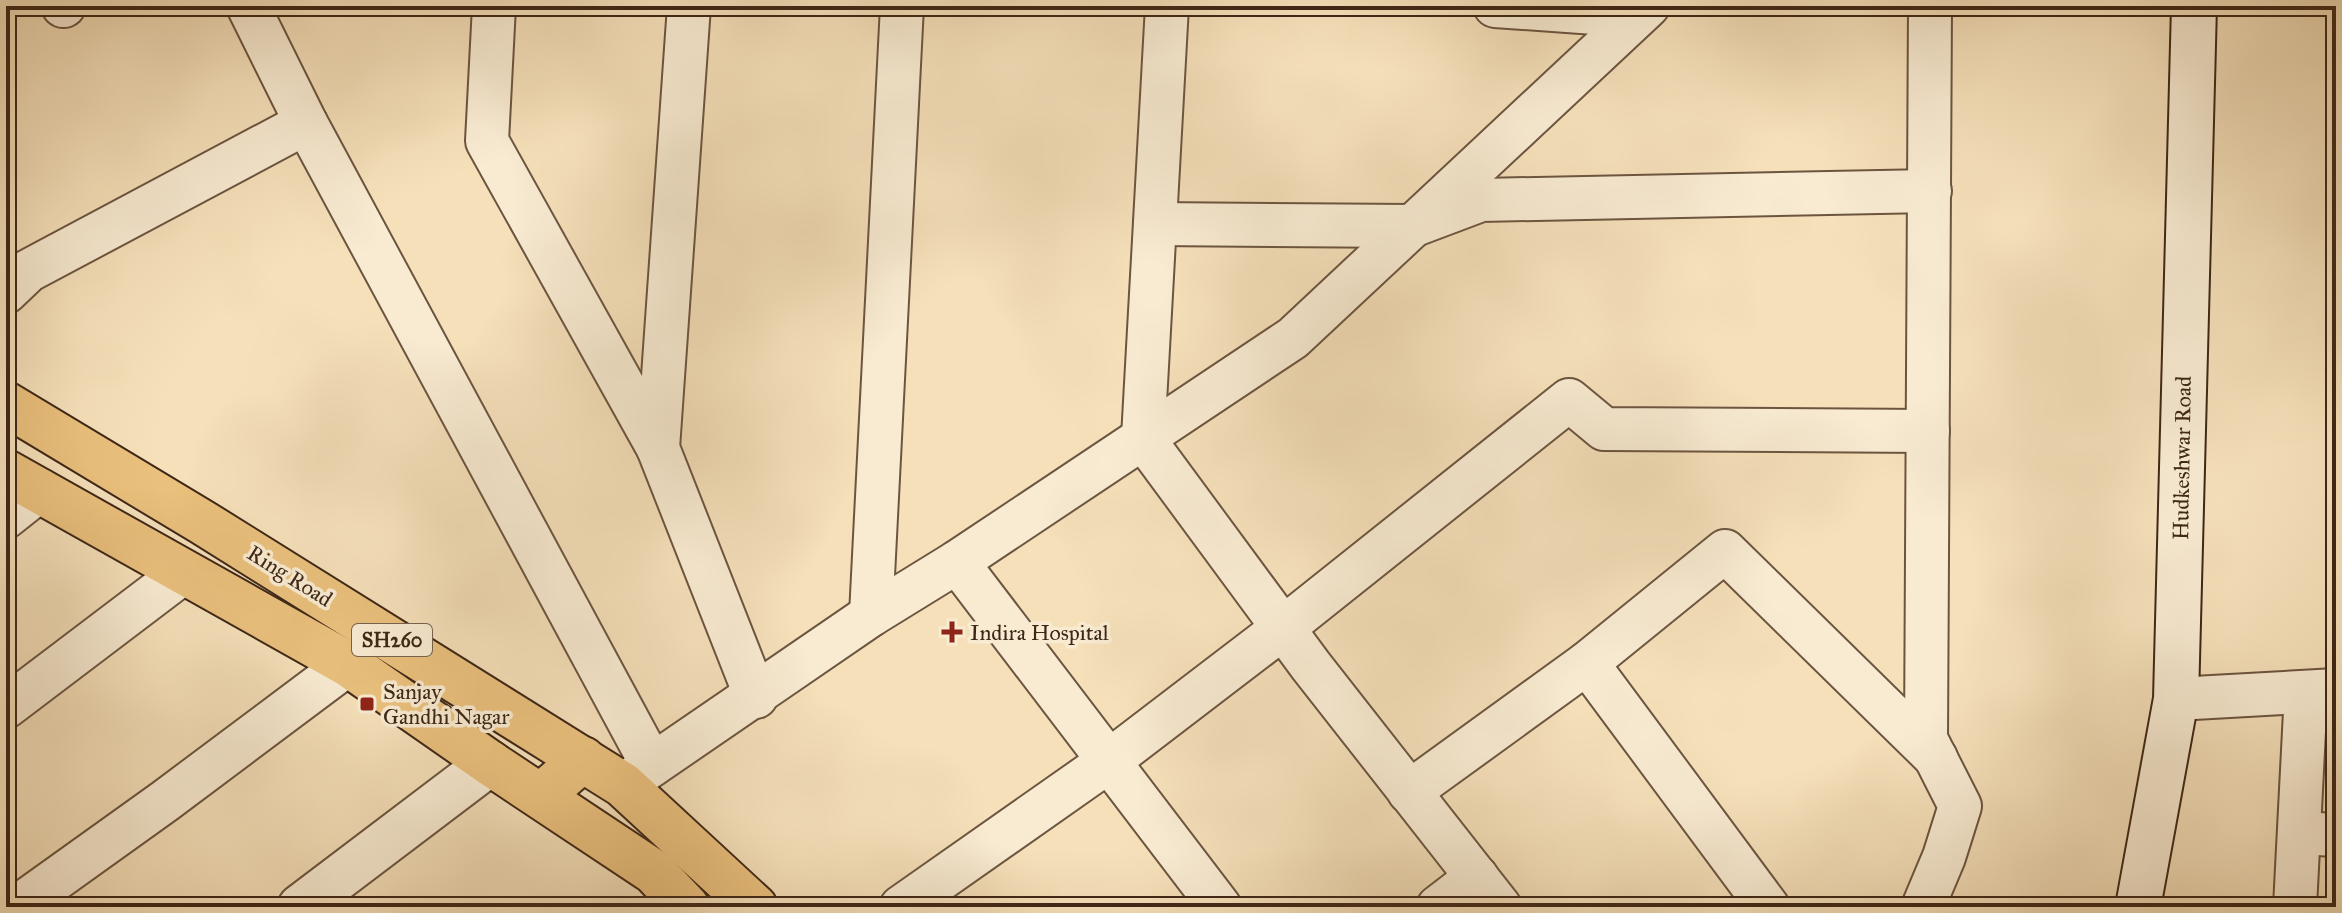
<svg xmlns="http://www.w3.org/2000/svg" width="2342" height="913" font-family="'IM FELL Great Primer',serif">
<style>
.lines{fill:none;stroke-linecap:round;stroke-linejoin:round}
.minor-casing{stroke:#6c5540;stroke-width:46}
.tertiary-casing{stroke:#6c5540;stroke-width:48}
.secondary-casing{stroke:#3e2717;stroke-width:48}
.primary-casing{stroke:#3e2717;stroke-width:48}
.trunk-casing{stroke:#3e2717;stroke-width:48}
.minor{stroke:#f8ebd2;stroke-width:42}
.tertiary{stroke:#f8ebd2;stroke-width:44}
.secondary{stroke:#f8ebd2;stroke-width:44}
.primary{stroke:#eac07d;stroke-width:44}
.trunk{stroke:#eac07d;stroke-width:44}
.poi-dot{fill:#8f2418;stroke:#f8ebd2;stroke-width:3}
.labels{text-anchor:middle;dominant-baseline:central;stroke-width:7;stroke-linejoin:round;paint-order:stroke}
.shield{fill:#f8ebd2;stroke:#76624f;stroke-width:2}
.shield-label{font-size:20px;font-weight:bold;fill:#3e2717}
.street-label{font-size:22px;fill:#3e2717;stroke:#f8ebd2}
.poi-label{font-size:22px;fill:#3e2717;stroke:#f8ebd2;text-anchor:start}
</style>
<rect width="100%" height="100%" fill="#f5e0ba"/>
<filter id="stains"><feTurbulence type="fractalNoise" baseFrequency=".0025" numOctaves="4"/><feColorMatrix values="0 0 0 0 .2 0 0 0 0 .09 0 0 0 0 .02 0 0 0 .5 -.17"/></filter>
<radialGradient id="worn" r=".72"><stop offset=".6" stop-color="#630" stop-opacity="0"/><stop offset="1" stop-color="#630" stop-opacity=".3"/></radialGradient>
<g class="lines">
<g class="minor-casing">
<g id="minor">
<polyline points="63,6 64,6"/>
<polyline points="248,6 306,123 652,765"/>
<polyline points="494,6 487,141 658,448"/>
<polyline points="689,6 658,448 756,697"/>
<polyline points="1167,6 1143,438 1311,666 1500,907"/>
<polyline points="1495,6 1637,16"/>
<polyline points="1155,224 1412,226 1481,200 1930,191"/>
<polyline points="6,292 28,271 306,123"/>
<polyline points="6,517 40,490"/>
<polyline points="957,562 1220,907"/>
<polyline points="871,615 902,6"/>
<polyline points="1587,663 1768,907"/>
<polyline points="2176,699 2336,690"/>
<polyline points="6,707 184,572"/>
<polyline points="623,785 871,615 957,562 1293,338 1648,6"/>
<polyline points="1409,792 1587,663 1725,551 1936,758"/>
<polyline points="2299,833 2336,835"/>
<polyline points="17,907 165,801 348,664"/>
<polyline points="901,907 1109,761 1283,628 1569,400 1604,429 1928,431"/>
<polyline points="1438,907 1477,877"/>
<polyline points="1923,907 1944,857 1960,806 1926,739 1930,6"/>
<polyline points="2295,907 2306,692"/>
</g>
</g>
<g class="tertiary-casing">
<polyline id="tertiary" points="300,907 490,763"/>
</g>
<g class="secondary-casing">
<polyline id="secondary" points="2138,907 2176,699 2194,6"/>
</g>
<g class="primary-casing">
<polyline id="primary" points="541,796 583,759"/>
</g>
<g class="trunk-casing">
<g id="trunk">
<polyline points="6,404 202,522 623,785 755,907"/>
<polyline points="6,472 348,664 490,763 654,872 687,907"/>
</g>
</g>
<use href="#minor" class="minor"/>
<use href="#tertiary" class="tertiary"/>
<use href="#secondary" class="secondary"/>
<use href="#primary" class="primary"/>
<use href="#trunk" class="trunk"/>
</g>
<g class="poi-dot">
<path d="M948 620h8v8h8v8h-8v8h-8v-8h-8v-8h8z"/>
<rect x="359" y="696" width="16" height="16" rx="4"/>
</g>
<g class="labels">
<rect class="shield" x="352" y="624" width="80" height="32" rx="6"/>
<g class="shield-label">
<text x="392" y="640">SH260</text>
</g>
<g class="street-label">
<text transform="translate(2182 458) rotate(-89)">Hudkeshwar Road</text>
<text transform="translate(290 576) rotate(32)">Ring Road</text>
</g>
<g class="poi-label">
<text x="970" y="632">Indira Hospital</text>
<text x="383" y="691">Sanjay<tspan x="383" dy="25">Gandhi Nagar</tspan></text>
</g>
</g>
<rect width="2342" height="913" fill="none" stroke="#f5e0ba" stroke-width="32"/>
<rect x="8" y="8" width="2326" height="897" fill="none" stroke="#3e2717" stroke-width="4"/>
<rect x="16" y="16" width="2310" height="881" fill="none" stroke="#3e2717" stroke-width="2"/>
<rect width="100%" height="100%" filter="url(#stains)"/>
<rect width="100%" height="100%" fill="url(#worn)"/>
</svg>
